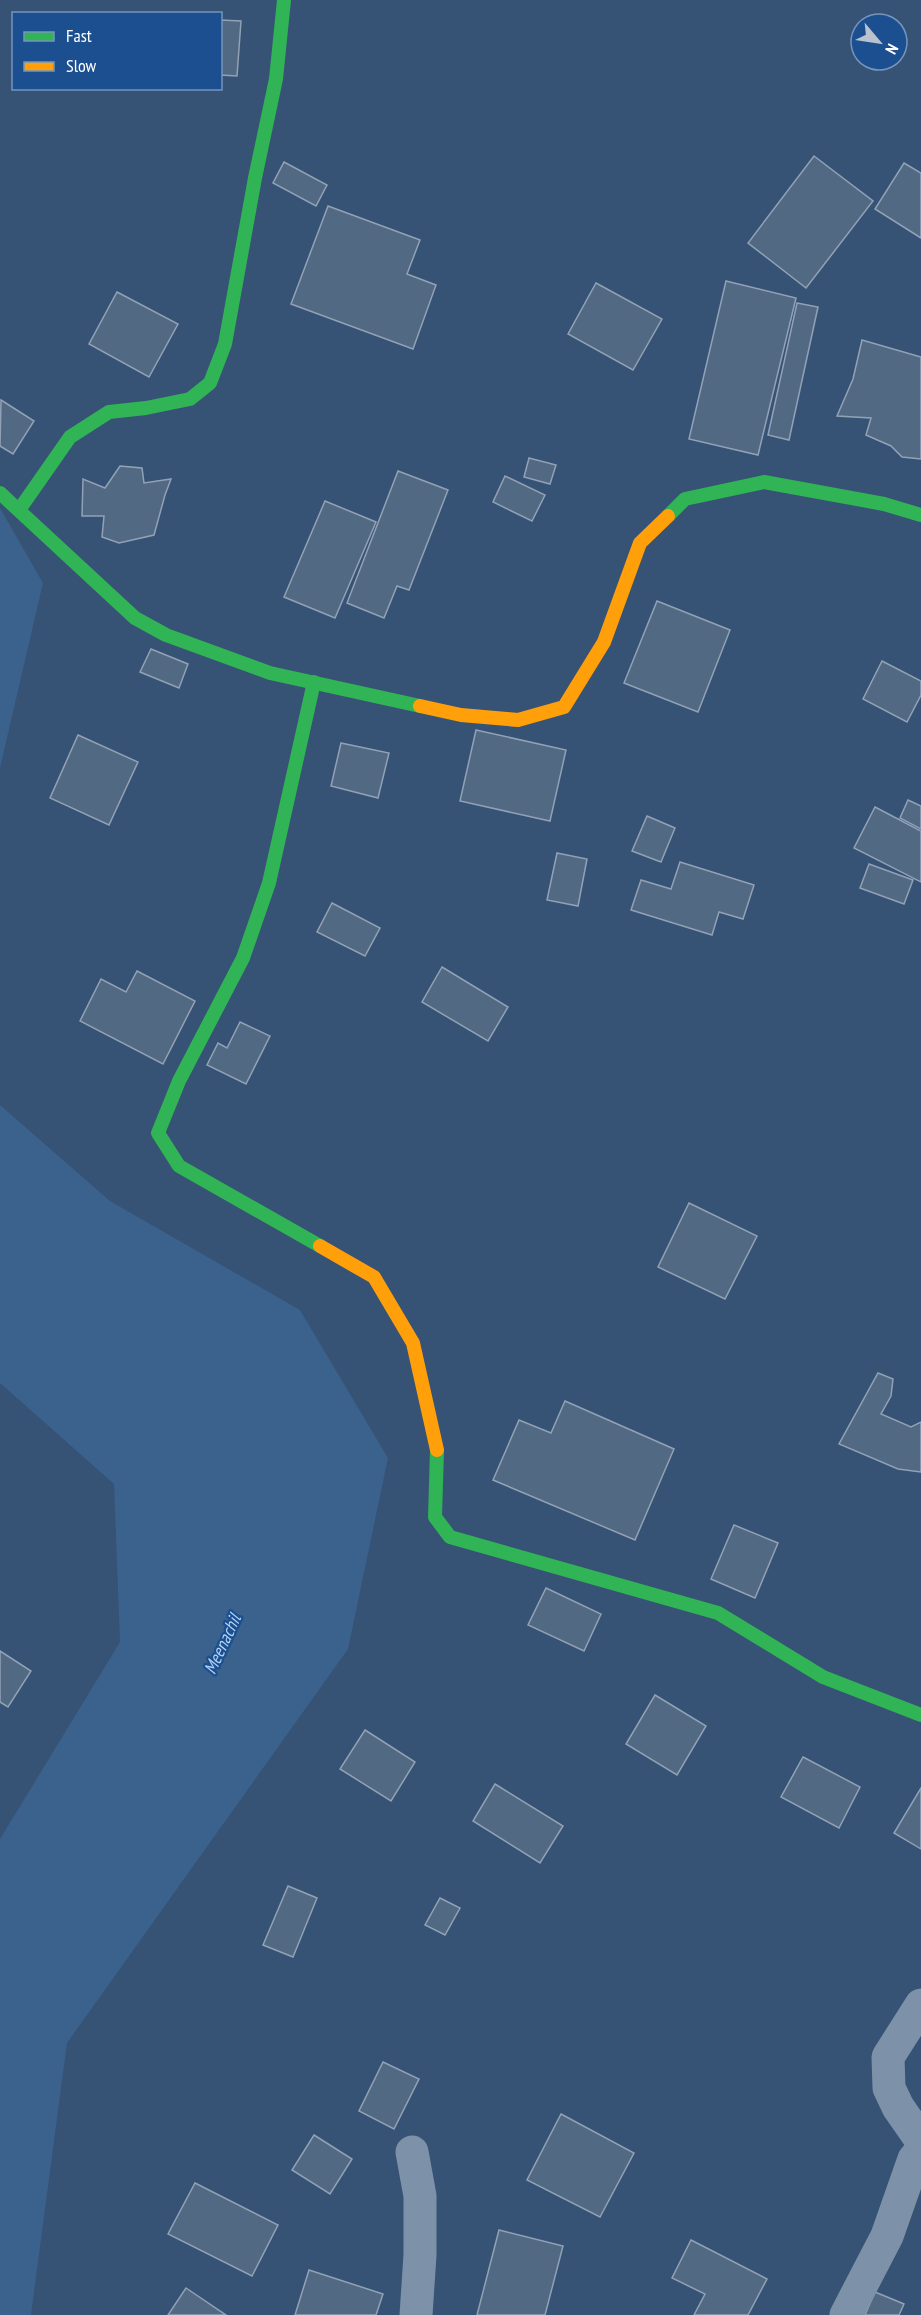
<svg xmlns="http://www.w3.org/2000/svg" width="921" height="2315" font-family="'PT Sans Narrow',sans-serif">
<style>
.water{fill:#3b618d}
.building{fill:#526984;stroke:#92a2b6;stroke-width:1.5}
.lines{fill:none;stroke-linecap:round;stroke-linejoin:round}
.street{stroke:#7d92a8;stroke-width:33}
.fast{stroke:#30b455;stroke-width:14}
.slow{stroke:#ff9f0a;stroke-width:14}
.labels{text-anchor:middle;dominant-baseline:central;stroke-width:4.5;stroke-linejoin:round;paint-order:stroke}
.water-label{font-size:18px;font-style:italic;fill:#b5d3f5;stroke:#1b4f8f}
</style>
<rect width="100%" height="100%" fill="#365274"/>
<g class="water">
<polygon points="0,508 43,583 0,768"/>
<polygon points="0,1105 110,1201 300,1310 388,1458 348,1649 67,2043 31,2315 0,2315 0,1839 120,1642 114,1484 0,1383"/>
</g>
<g class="building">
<polygon points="220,20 241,21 237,76 220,75"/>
<polygon points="814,156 873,201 806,288 748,243"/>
<polygon points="284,162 327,185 316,206 273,183"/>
<polygon points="904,163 921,173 921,238 875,209"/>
<polygon points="328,206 420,240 407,274 436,285 413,349 291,304"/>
<polygon points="726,281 796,298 758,455 689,439"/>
<polygon points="596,283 662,319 633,370 568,334"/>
<polygon points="117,292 178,324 149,377 89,344"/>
<polygon points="797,303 818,307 789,440 768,435"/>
<polygon points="862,340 921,357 921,459 902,457 891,446 866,435 871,418 837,416 853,379"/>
<polygon points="1,400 34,421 13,454 0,446"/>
<polygon points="529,458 556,465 550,484 524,477"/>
<polygon points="120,466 142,468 144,483 171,479 165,495 154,535 119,543 102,537 104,516 82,516 83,479 105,488"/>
<polygon points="398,471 448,490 409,590 397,586 384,618 347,603"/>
<polygon points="505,476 545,495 532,521 493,502"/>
<polygon points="325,501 376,522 335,618 284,597"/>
<polygon points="657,601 730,630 698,712 624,683"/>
<polygon points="151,649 188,664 179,688 140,672"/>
<polygon points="882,661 921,681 921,695 907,722 863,699"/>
<polygon points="476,730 566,750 550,821 460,801"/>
<polygon points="78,735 138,762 109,825 50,798"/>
<polygon points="341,743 389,753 378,798 331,786"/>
<polygon points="908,800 921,806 921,829 900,818"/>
<polygon points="875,807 921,831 921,882 854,848"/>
<polygon points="647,816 675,828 661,862 632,851"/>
<polygon points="557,853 587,859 578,906 547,900"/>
<polygon points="680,862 754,885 743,919 719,912 712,935 631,910 641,880 671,889"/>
<polygon points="869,864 913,880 904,904 860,888"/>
<polygon points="332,903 380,928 365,956 317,932"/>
<polygon points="442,967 508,1007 488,1041 422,1002"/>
<polygon points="137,971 195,1001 163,1064 80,1021 101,979 126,992"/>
<polygon points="240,1022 270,1036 246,1084 207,1065 218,1043 227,1048"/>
<polygon points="689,1203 757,1236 725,1299 658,1267"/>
<polygon points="878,1373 893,1379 891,1396 881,1414 911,1427 921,1422 921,1472 898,1469 839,1444"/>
<polygon points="565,1401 674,1449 635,1540 493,1480 519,1420 551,1433"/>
<polygon points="734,1525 778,1543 755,1598 711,1579"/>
<polygon points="546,1588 601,1614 584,1651 528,1625"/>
<polygon points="0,1651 31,1671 8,1707 0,1702"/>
<polygon points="655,1695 706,1726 677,1775 626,1744"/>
<polygon points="365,1730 415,1762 391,1801 340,1769"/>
<polygon points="803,1757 860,1787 839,1828 781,1797"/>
<polygon points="495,1784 563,1826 540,1863 473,1821"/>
<polygon points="921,1788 921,1849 894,1833"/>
<polygon points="288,1886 317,1898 293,1957 263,1945"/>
<polygon points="440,1898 460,1908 445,1935 425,1925"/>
<polygon points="383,2062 419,2079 394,2129 359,2111"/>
<polygon points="561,2114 634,2153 600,2217 527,2180"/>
<polygon points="314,2135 352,2159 330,2194 292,2170"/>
<polygon points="195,2183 278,2225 252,2276 168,2234"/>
<polygon points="499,2230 563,2246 545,2315 477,2315"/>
<polygon points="691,2240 767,2279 748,2315 694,2315 705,2294 672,2278"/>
<polygon points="309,2270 383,2294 376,2315 295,2315"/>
<polygon points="186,2288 226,2315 168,2315"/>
<polygon points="875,2292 904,2304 899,2315 865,2315"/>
</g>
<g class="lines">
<g class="street">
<polyline points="921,2005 888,2057 889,2088 898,2107 921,2140"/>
<polyline points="412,2152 420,2196 420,2255 416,2315"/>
<polyline points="846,2315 887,2236 914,2159 921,2151"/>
</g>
<g class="fast">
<polyline points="0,493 135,618 166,635 270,673 420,706"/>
<polyline points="19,510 70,437 109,412 146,408 190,399 210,383 225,344 255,178 276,79 284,0"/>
<polyline points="668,516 685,499 764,482 884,504 921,515"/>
<polyline points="314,682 269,883 243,958 179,1081 158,1133 179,1166 320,1246"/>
<polyline points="437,1450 435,1517 450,1537 718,1613 823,1677 921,1715"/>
</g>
<g class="slow">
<polyline points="420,706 461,715 518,720 564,707 604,642 640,543 668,516"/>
<polyline points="320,1246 374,1277 413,1343 437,1450"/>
</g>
</g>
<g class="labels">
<g class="water-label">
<text transform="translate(222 1644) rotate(-65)">Meenachil</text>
</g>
</g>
<rect x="12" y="12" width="210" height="78" fill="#1b4f8f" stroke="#7695bc" stroke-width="1.5"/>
<rect x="24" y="32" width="30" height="9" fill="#30b455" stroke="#7695bc" stroke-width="1.5"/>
<text x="66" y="42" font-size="18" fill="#ffffff">Fast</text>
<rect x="24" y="62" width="30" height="9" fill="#ff9f0a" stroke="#7695bc" stroke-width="1.5"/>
<text x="66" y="72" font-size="18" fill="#ffffff">Slow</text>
<g transform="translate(879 42) rotate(119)"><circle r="28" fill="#1b4f8f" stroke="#7695bc" stroke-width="1.5"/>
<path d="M0-4.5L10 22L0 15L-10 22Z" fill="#b9c2ce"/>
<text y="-9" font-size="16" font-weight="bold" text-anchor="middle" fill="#ffffff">N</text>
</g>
</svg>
